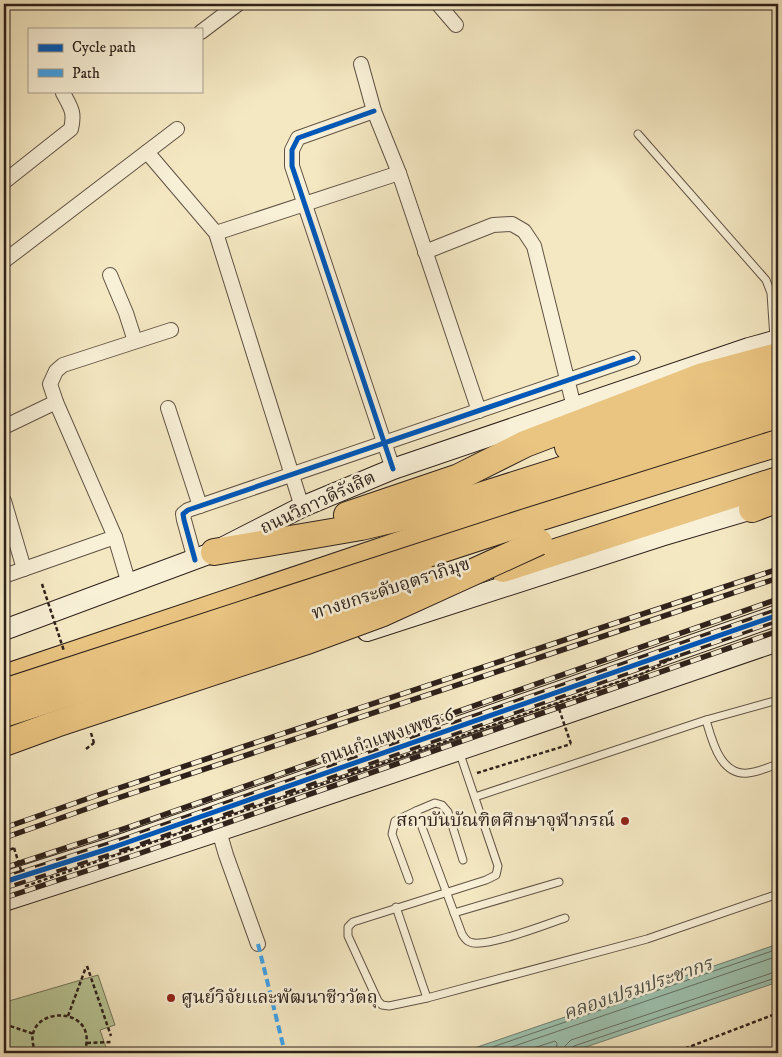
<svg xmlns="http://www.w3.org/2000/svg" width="782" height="1057" font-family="'IM FELL DW Pica','Noto Serif Thai',serif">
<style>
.green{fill:#b8c696;stroke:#737458}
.water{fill:#9dc1ae;stroke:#718173}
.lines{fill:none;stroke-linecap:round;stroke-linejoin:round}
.shore{stroke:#667164;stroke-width:1}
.lane-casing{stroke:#605345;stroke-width:9}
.street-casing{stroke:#605345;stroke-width:16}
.secondary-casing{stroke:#2e211b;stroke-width:22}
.highway-casing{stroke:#2e211b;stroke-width:28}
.path{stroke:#2e211b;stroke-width:2.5;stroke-dasharray:4 2.5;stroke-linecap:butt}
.lane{stroke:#f8f0d7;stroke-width:7}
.street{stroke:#f8f0d7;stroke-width:14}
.secondary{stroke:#f8f0d7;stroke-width:20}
.highway{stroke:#eac481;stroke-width:26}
.rail-casing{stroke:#2e211b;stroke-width:5.5}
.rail{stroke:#f8f0d7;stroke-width:4;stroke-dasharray:11;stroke-linecap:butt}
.highway-bridge-casing{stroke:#2e211b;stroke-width:28;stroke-linecap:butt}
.path-bridge{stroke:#2e211b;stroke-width:2.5;stroke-dasharray:4 2.5;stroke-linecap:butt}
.highway-bridge{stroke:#eac481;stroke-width:26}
.quiet{stroke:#3ea2ea;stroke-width:4;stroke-dasharray:8 4;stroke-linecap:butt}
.cycleway-casing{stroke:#f8f0d7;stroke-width:8}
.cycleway{stroke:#0057b8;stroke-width:5}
.poi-dot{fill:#8f2418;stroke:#f8f0d7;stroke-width:2}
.labels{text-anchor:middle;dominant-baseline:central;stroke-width:5;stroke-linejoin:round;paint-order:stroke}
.street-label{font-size:18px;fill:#2e211b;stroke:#f8f0d7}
.poi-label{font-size:18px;fill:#2e211b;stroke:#f8f0d7;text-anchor:end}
.water-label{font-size:19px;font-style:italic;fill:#4f5147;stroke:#f8f0d7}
</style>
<rect width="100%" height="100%" fill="#f4e8c2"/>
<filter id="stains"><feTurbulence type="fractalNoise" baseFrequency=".004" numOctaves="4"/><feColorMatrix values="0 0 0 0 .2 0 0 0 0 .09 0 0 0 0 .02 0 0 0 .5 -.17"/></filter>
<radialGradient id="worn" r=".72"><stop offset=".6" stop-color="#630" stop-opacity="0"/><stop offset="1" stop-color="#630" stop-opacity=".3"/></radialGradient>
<path class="green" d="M98 975 115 1025 100 1030 108 1053H4V1034L10 1032C8 1022 2 1010 9 1001Z"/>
<polygon class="water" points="778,944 778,982 568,1053 460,1053"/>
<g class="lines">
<g class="shore">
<polyline points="475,1053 778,949"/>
<polyline points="494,1053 778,956"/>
<polyline points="518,1053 555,1041 557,1043 556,1053"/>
<polyline points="563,1053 565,1046 571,1040 778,971"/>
<polyline points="569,1053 570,1049 574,1046 778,977"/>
</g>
<g class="lane-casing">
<g id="lane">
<polyline points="773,4 778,8"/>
<polyline points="638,134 766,280 771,293 774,339"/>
<path d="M706 720C712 740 720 776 748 773 758 772 769 767 778 764"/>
<polyline points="459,751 498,866 496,875 486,880 353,922 348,927 348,936 378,1001 382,1005 389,1006 427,998 647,939 778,894"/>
<polyline points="475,797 706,720 778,700"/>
<path d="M463 860 448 812 442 805 435 803 416 811 462 934C464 937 466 941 470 942 484 949 547 924 565 918"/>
<polyline points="409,880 392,834 395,821 416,811"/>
<polyline points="396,907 427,998"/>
<polyline points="454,913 559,882"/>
</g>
</g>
<g class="street-casing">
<g id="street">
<polyline points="438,4 456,25"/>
<polyline points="201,32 238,4"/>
<polyline points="361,64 374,111 399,173 479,411"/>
<polyline points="374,111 298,138 292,150 292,166 393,469"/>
<polyline points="147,152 216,233 302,507"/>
<path d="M4 182 71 129C75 112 71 108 63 93"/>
<polyline points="216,233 399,173"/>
<polyline points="425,252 493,225 512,224 524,231 534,246 574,407"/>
<polyline points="4,261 177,129"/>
<polyline points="110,275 126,313 135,341"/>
<polyline points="168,408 200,506"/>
<polyline points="4,427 56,402"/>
<polyline points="4,501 24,569"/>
<polyline points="195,560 184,520 183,514 188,510 633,358"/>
<polyline points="4,576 115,537"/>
<polyline points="129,584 115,537 56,402 50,384 56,371 63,365 171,330"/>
<polyline points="219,831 226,855 258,944"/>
</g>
</g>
<g class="secondary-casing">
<g id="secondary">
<polyline points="4,630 214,552 302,507 393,469 749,348 778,340"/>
<polyline points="367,631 661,536 766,505"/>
<polyline points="4,882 114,847 778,615"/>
<path d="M4 901C263 818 521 729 778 641"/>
</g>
</g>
<g class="highway-casing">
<g id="highway">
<polyline points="568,447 692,404 778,382"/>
<polyline points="752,509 778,499"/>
<polyline points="347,515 459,477 525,444 703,376 778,356"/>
<polyline points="214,552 361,527 445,507 778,401"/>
<polyline points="503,569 778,480"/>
<polyline points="4,678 524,503 778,425"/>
</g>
</g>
<g class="path">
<polyline points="86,749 94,743"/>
<polyline points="477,773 571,744"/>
<polyline points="4,852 14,848"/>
<polyline points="87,966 111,1036"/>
<polyline points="68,1016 86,967"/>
<polyline points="4,1027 10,1026 34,1034"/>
<polyline points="87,1043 113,1042"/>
<polyline points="4,1044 7,1053"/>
<path d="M36 1053C14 1005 103 1001 84 1053"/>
<polyline points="673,1053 778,1013"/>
</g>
<use href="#lane" class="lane"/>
<use href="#street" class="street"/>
<use href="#secondary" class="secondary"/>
<use href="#highway" class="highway"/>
<g class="rail-casing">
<g id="rail">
<polyline points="4,828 95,796 778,569"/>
<polyline points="4,838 109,801 778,578"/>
<polyline points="4,868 126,828 778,599"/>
<polyline points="4,878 130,837 778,610"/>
<polyline points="4,888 133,846 778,620"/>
<polyline points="4,898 135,855 778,631"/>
</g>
</g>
<use href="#rail" class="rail"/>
<g class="highway-bridge-casing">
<g id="highway-bridge">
<polyline points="4,692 532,520 778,443"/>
<polyline points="4,714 426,578"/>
<polyline points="4,743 56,724 304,642 383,613 539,542"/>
</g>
</g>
<g class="path-bridge">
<polyline points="42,584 64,651"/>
<polyline points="557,703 571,744"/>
<polyline points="91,733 94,743"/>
<polyline points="14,848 26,886 644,673 694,647 778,618"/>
</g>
<use href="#highway-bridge" class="highway-bridge"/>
<polyline class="quiet" points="258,944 285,1053"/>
<g class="cycleway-casing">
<g id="cycleway">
<polyline points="374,111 298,138 292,150 292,166 393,469"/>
<polyline points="195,560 184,520 183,514 188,510 633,358"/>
<polyline points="4,882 114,847 778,615"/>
</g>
</g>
<use href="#cycleway" class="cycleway"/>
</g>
<g class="poi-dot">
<circle cx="625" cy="821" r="5"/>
<circle cx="171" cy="998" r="5"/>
</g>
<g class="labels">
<g class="street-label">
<text transform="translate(318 503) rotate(-25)">ถนนวิภาวดีรังสิต</text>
<text transform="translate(391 589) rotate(-18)">ทางยกระดับอุตราภิมุข</text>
<text transform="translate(387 737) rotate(-19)">ถนนกำแพงเพชร 6</text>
</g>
<g class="poi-label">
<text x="615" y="821">สถาบันบัณฑิตศึกษาจุฬาภรณ์</text>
<text x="181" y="998" text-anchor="start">ศูนย์วิจัยและพัฒนาชีววัตถุ</text>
</g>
<g class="water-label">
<text transform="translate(638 989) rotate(-19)">คลองเปรมประชากร</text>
</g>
</g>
<rect width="782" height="1057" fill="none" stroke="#f4e8c2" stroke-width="20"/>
<rect x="5" y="5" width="772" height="1047" fill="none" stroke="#2e211b" stroke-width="2.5"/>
<rect x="10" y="10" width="762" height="1037" fill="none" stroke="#2e211b"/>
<rect x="28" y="28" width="175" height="65" fill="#f8f0d7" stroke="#a79d8c"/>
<rect x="38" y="44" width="25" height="8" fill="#0057b8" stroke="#a79d8c"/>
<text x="72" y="52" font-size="15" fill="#2e211b">Cycle path</text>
<rect x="38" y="69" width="25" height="8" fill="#3ea2ea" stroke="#a79d8c"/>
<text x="72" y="78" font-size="15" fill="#2e211b">Path</text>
<rect width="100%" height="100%" filter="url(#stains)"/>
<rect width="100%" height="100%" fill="url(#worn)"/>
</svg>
